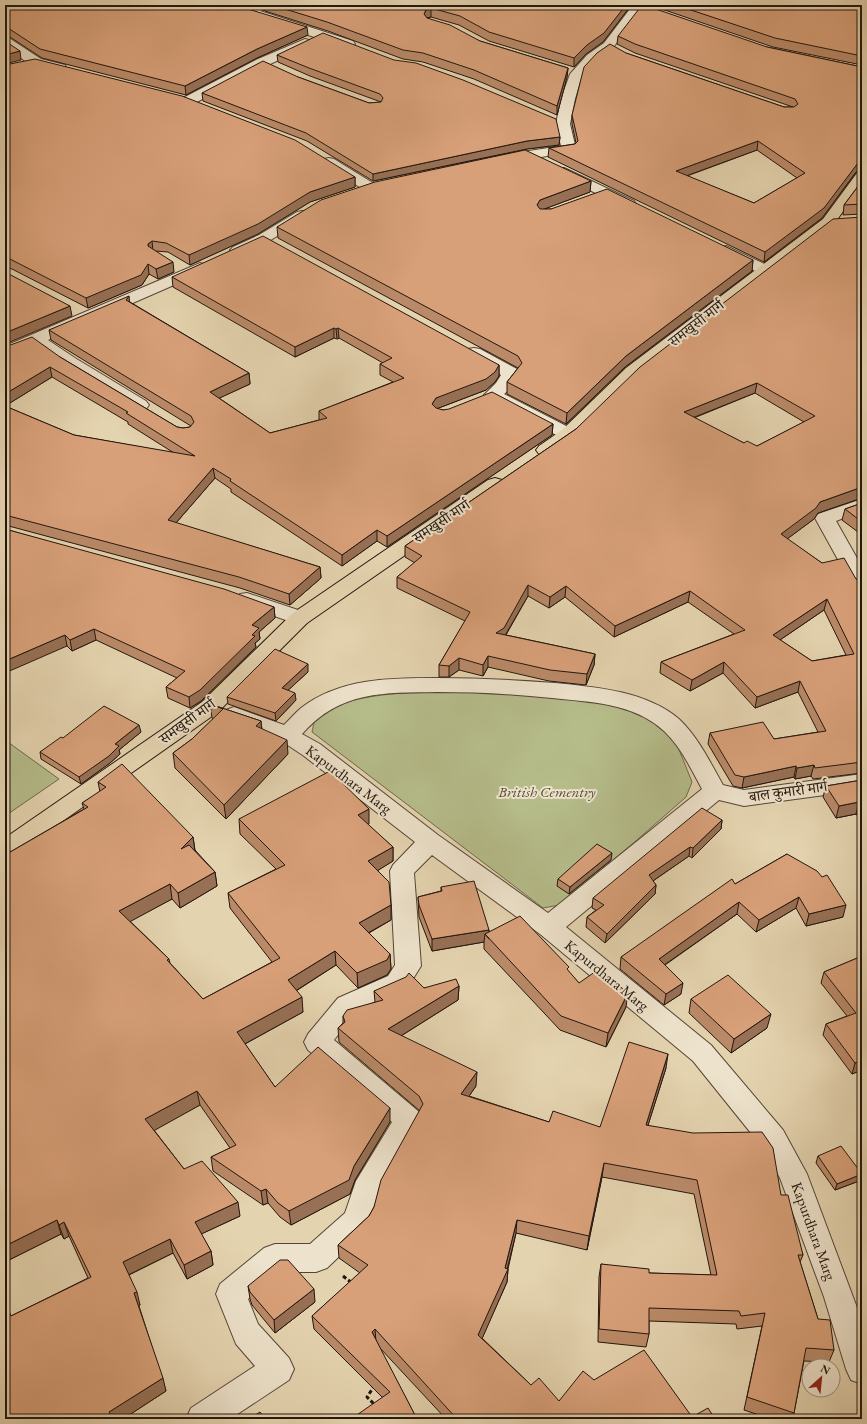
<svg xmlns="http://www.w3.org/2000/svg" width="867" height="1424" font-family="'EB Garamond','Noto Serif Devanagari',serif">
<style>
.green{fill:#b5bc8a;stroke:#6c694c}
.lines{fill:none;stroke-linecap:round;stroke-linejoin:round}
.minor-casing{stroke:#544536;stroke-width:2}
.major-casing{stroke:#24160e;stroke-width:2}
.path{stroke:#24160e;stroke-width:3;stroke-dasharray:4 2.5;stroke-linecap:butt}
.minor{fill:#ede2cb;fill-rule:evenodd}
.major{fill:#e4d3af;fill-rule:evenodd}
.wall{fill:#ba8a68;stroke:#24160e;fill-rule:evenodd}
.shaded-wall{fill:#977055;stroke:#24160e}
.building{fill:#d8a079;stroke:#24160e;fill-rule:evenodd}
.labels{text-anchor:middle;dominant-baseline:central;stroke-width:4;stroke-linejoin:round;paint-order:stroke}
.street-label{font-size:15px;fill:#24160e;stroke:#ede2cb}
.park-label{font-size:15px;font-style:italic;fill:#504833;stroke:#ede2cb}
</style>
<rect width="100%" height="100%" fill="#e4d3af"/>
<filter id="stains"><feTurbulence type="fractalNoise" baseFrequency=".005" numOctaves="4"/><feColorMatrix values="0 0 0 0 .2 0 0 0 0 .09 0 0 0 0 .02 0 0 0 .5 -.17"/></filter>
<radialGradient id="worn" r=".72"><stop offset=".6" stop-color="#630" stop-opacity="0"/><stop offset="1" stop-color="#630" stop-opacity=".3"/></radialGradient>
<g class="green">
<path d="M476 691 553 695 619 705 652 718 676 742 692 782 686 797 637 840 559 905 543 908 312 732C313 729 313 725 314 723 335 688 439 692 476 691Z"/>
<polygon points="5,740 59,779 5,816"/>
</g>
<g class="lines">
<g class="minor-casing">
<g id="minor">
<polygon points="254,5 271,5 269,8 260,11 353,41 355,44 353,47 345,47 249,16 247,13 251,6"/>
<polygon points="633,5 643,5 644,7 612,49 595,61 582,75 575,99 570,124 576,149 574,152 502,163 497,162 495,159 497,156 561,146 556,124 561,99 570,74 587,55 604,43"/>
<polygon points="5,37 9,38 41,59 65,65 66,68 65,71 60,72 31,65 5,47"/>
<polygon points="305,39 309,40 311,43 309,46 268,65 193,104 183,104 181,101 183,98 258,59"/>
<polygon points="329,158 334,159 376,185 378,188 376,191 371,192 366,191 324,165 322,162 324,159"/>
<polygon points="564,168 634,201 636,204 634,207 629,208 624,207 559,175 557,172 559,169"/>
<polygon points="302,211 307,212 309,215 307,218 269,241 238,255 233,253 230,250 233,247 259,235 297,212"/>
<polygon points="726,246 771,267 773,270 771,273 765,275 759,273 721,254 718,251 721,248"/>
<polygon points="200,263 206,265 208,268 206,271 48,340 75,358 146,401 149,405 146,409 140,410 134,409 63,366 34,345 5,357 5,346"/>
<polygon points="474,348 480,349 517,369 520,373 509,390 504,394 574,430 577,434 574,438 568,439 562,438 487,399 484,395 496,383 501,375 468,357 466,353 468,349"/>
<polygon points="862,499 862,511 836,521 862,567 862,591 855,589 852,585 815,518 818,514"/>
<polygon points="247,593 307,613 310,618 307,623 300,625 240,604 237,599 240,594"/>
<path d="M437 678C476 678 516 680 555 683 596 687 646 691 679 719 698 737 710 762 723 785L744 790 862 774V790L744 806 719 800 566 927 711 1045 783 1130 807 1174 862 1321V1384L851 1380 846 1369 824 1297 780 1178 763 1148 693 1061 540 934 432 855 414 873 421 966 406 990 356 1012 334 1040 418 1111 422 1119 380 1193 373 1220 368 1229 327 1268 316 1272H281L248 1299 258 1324 289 1358 294 1369 289 1380 230 1419H186L191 1408 255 1366 236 1344 216 1294 220 1284 264 1248 275 1244H310L345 1213 356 1181 392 1122 308 1050 304 1042 308 1034 338 998 388 976 395 965 390 871 393 865 415 842 304 756 280 740 226 720 223 715 226 710 234 707 284 725C290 719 295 713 301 708 340 678 390 678 437 678ZM437 692C475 692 514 694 552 698 590 702 634 703 664 731 681 747 691 769 702 789L548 913 438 835 320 744 302 734C341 690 384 693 437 692Z"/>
</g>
</g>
<g class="major-casing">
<g id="major">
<polygon points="862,172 862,186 833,225 638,376 574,438 551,454 545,455 539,454 536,450 539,446 562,430 626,368 823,219 857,173"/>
<polygon points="495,478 502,480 504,484 502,488 307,623 218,712 13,856 5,859 5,838 202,702 293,613 488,480"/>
</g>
</g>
<g class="path">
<polyline points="343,1276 352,1283"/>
<polyline points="375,1385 367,1397 375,1405"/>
</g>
<use href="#minor" class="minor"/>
<use href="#major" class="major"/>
</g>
<g class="wall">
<polygon points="5,5 250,5 248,9 308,35 257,58 186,95 42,58 10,37 5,36"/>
<polygon points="264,5 629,5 629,8 603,42 586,54 574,67 489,41 459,25 431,17 427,18 480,41 568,68 567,77 557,115 474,79 423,62 403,59 328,31 265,11"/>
<polygon points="650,5 862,5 862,65 773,47"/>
<path d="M618 36 767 47 862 67V171L856 172 822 218 764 262 548 157 549 148 575 144 576 143 572 124V115L626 53 784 107H793L635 53 617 44ZM757 150 797 178 754 203 687 176Z"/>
<polygon points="277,55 560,137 559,145 527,149 373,181 307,141 203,101 202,93 298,77 369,103 381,102 310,76 278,62"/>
<polygon points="5,65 355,177 355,187 310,202 258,234 190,265 168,252 155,251 174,272 158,279 149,274 142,285 88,308 12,269 5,267"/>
<polygon points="591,181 590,192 544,209 551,209 753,260 752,271 625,367 566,424 507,394 507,382 518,368 278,238 277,227"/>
<polygon points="862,181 862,214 843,215 844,205"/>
<path d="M862 217V498L818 513 814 519 787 539 822 563 856 579 862 581V773L813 779 811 776 795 779 794 777 742 788 733 786 708 744 710 733 774 739 818 732 798 692 755 708 723 673 690 691 660 673 661 662 734 634 688 602 614 637 565 597 549 608 528 596 506 635 595 654 594 665 586 685 549 681 488 667 483 676 459 670 449 677H439V665L465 621 397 588V577L415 563 405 557V546L576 429ZM755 393 804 422 757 446 744 443 694 418ZM824 610 846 655 812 661 780 640Z"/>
<polygon points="172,277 499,365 499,376 495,382 486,390 436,409 443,410 553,424 552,435 387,547 377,541 342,566 231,492 231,489 215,478 176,523 320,567 321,578 290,605 240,588 5,525 5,406 74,435 174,453 128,424 128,422 52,377 5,406 5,347 60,357 177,427 183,428 190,427 191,426 51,340 49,330 130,302 249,373 250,384 219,398 270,433 319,420 319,411 393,382 380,375 380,364 383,363 339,338 337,339 334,338 295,357 173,287"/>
<polygon points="862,503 862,535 842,520 845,509"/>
<polygon points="5,529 274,607 275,618 259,632 260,639 255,643 256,647 201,701 190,708 168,698 166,687 177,678 96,640 72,651 67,646"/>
<polygon points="308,672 288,690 296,700 276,721 228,704 227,697"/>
<polygon points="210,704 261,721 262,729 288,754 226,819 175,768 173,753 192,739 213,719 212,718"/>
<polygon points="141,732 119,750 120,754 110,763 81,784 41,759 40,752 63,738"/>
<polygon points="862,780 862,821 856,814 836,818 823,797 826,786"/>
<polygon points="98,782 193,837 195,850 215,872 217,886 180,908 172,899 130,921 169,959 170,963 203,999 272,962 230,908 228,893 276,869 240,834 239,819 369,824 368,825 393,847 393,861 378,870 391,905 391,920 369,933 390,954 391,969 387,975 358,988 336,965 296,991 303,1012 245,1044 275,1087 390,1122 355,1180 350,1194 291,1225 280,1217 268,1203 263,1205 213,1171 211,1157 230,1148 200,1105 154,1130 184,1169 240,1216 201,1234 211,1251 213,1265 187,1279 173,1253 129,1275 140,1305 139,1306 166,1391 123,1419 5,1419 11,1316 88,1278 69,1236 64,1239 61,1234 5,1262 5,855 84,809 82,803 100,792"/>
<polygon points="722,820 721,829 692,858 689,856 653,881 656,885 655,894 605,943 586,927 587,917 596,910 592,908 593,898"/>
<polygon points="787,854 843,917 806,926 796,908 756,932 737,914 665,965 681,994 664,1005 620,969 621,957 735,884"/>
<polygon points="611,860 569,894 557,886 558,879"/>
<polygon points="441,887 489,930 489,932 568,971 579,983 626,1007 606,1047 560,1030 484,949 484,942 432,951 419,917 418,897 441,891"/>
<polygon points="862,956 862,1070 852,1074 823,1035 826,1024 847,1016 821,983 824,972"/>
<polygon points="459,986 458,1000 401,1036 476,1086 469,1096 549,1122 600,1127 666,1068 648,1125 781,1195 803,1255 800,1262 818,1319 834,1350 829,1362 804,1361 794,1413 792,1419 771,1419 744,1410 762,1326 737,1329 736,1324 649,1321 649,1334 646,1347 598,1342 599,1277 601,1264 649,1273 711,1275 694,1194 602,1177 587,1250 516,1233 508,1269 507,1282 482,1338 531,1385 559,1401 594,1380 692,1417 715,1419 446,1419 379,1347 417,1419 382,1397 314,1329 312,1316 360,1273 339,1258 338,1245 369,1216 374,1207 420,1111 339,1042 338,1028 343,1023 343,1016 375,1002 374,991"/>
<polygon points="691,999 767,1028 731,1053 689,1013"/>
<polygon points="818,1156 862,1174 859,1181 835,1190 816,1163"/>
<polygon points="248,1286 315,1302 275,1333 252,1305 250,1299"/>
</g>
<g class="shaded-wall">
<polygon points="245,5 250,5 246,14"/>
<polygon points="626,5 629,5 629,8 603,42 586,54 574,67 574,58"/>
<polygon points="431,8 431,17 426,18 424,14 426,10"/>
<polygon points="307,27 308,35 257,58 186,95 185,86 257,49"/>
<polygon points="20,51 21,60 5,64 5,55"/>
<polygon points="568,68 567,77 557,115 557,106"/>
<polygon points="560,137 559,145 527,149 373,181 373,174 527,141"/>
<polygon points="758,141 757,150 675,180 676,171"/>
<polygon points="862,162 862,171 856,172 822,218 764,262 765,252 858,163"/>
<polygon points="355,177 355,187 310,202 258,234 190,265 189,255 310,192"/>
<polygon points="591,181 590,192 539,211 537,205 540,200"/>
<polygon points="152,241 153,251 149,254 148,244"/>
<polygon points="753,260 752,271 625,367 566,424 567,413 626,356"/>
<polygon points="173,262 174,272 158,279 156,269"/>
<polygon points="148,264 149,274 142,285 88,308 86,298"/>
<polygon points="129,296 130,306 126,300"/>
<polygon points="70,306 72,316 5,344 5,333"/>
<polygon points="334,328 334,338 295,357 295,347"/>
<polygon points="338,328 339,338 337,339 336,329"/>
<polygon points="499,365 499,376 495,382 486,390 436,409 432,414 432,404 436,398"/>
<polygon points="50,367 52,377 5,406 5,394"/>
<polygon points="249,373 250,384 211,402 210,392"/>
<polygon points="757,383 755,393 682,422 684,412"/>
<polygon points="553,424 552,435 387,547 387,536"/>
<polygon points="213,468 215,478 169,531 168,520"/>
<polygon points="862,487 862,498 818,513 814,519 779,545 781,534 820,502"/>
<polygon points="377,530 377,541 342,566 342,555"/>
<polygon points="320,567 321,578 290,605 289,594"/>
<polygon points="528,585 528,596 503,639 496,633"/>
<polygon points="566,586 565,597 549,608 550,597"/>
<polygon points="690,591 688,602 614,637 615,626"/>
<polygon points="827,599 824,610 771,646 773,635"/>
<polygon points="274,607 275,618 259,632 260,639 255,643 256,647 201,701 190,708 189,697 252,625"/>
<polygon points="94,629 96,640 72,651 70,640"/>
<polygon points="65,635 67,646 5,673 5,661"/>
<polygon points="595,654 594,665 586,685 587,674"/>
<polygon points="488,656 488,667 483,676 483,665"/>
<polygon points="459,658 459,670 449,677 449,666"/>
<polygon points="724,662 723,673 690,691 692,680"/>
<polygon points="308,664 308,672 283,695 282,688"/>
<polygon points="800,681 798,692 755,708 757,697"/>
<polygon points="7,683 9,694 5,696 5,684"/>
<polygon points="295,693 296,700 276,721 275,713"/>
<polygon points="261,721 262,735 256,726"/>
<polygon points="139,725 141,732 119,750 120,754 110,763 81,784 79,777 115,744"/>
<polygon points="287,740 288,754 226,819 224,805"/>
<polygon points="814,765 811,776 795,779 797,768"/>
<polygon points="796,766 794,777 742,788 744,777"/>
<polygon points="859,802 856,814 836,818 839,806"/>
<polygon points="369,809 369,824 358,830 358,815"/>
<polygon points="722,820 721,829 692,858 693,848"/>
<polygon points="193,837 195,852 181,849"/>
<polygon points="393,847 393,861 369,876 368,861"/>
<polygon points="690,847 689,856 647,885 649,875"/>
<polygon points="612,853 611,860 569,894 570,887"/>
<polygon points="215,872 217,886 180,908 178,893"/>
<polygon points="170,884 172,899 122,926 119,911"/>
<polygon points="656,885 655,894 605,943 607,934"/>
<polygon points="799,897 796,908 756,932 759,920"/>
<polygon points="739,902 737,914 657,970 659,959"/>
<polygon points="391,905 391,920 359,938 359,923"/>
<polygon points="846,905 843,917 806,926 809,914"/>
<polygon points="489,930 489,939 485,934 484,942 432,951 432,939"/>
<polygon points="335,951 336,965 289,995 288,980"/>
<polygon points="390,954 391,969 387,975 358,988 357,973"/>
<polygon points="683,983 681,994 664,1005 666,994"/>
<polygon points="459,986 458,1000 388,1044 388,1029"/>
<polygon points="628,993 626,1007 606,1047 608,1033"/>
<polygon points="302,997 303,1012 239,1047 237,1032"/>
<polygon points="771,1014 767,1028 731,1053 734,1039"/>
<polygon points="668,1054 666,1068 644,1138 646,1125"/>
<polygon points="862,1060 862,1070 852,1074 855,1063"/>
<polygon points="477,1072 476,1086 461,1108 461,1094"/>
<polygon points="197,1091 200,1105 148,1134 145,1119"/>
<polygon points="390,1108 390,1122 355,1180 350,1194 291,1225 289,1211 354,1166"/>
<polygon points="604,1163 602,1177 587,1250 589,1236"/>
<polygon points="862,1174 859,1181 835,1190 837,1184"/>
<polygon points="266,1189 268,1203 263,1205 261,1191"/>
<polygon points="238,1202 240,1216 197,1236 195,1222"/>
<polygon points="57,1220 61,1234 5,1262 5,1246"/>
<polygon points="517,1220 516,1233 507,1270 508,1269 507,1282 478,1348 478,1335 505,1268"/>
<polygon points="64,1222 69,1236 64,1239 59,1225"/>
<polygon points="170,1239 173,1253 126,1276 123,1262"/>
<polygon points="211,1251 213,1265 187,1279 184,1265"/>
<polygon points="314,1289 315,1302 275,1333 274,1320"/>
<polygon points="137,1292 140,1305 138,1306 134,1293"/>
<polygon points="375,1329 376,1342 372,1332"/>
<polygon points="163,1378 166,1391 123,1419 111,1419 109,1412"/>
</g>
<g class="building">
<polygon points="5,5 245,5 248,9 307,27 257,49 185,86 40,49 8,28 5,28"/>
<polygon points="272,5 626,5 604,33 587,45 574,58 489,32 460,16 431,8 426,10 424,14 427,18 450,25 480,41 568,68 557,106 474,70 423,53 403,50 327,22"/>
<path d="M642 5H644L767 47 862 67V162L858 163 824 208 765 252 549 148 575 144 578 141 572 115 584 67 597 53 610 44 626 53 784 107H794L798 104 795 99 635 44 618 36ZM758 141 805 173 754 203 676 171Z"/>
<polygon points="676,5 862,5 862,56 775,38"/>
<polygon points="323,33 394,60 416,63 463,80 556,119 560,137 527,141 373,174 306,133 202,93 263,61 298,77 369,103 381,102 383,98 380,94 309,68 277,55"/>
<polygon points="5,41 20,51 5,55"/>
<polygon points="35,59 182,96 295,140 355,177 310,192 258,224 189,255 166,243 152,241 148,244 148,246 173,262 156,269 148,264 141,275 86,298 10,259 5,258 5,65"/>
<polygon points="525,150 591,181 540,200 537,205 540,209 551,209 607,189 753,260 626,356 567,413 507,382 522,363 518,356 277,227 321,200 375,182"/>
<polygon points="862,181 862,204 844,205"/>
<path d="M862 217V487L820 502 816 508 781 534 822 563 844 558 856 579 862 581V762L815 768 814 765 797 768 796 766 744 777 735 775 710 733 763 722 774 739 826 731 800 681 757 697 724 662 692 680 661 662 745 630 690 591 615 626 566 586 550 597 528 585 504 628 496 633 595 654 587 674 550 670 488 656 483 665 459 658 449 666 439 665 470 612 397 577 422 556 405 546 576 429 640 367 833 219ZM757 383 815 416 757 446 747 441 744 443 684 412ZM827 599 854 654 812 661 773 635Z"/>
<polygon points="263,236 499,365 495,372 486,379 436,398 432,404 436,408 443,410 449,409 492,392 553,424 387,536 377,530 342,555 230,481 231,479 213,468 168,520 320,567 289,594 239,577 5,515 5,406 74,435 195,456 126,413 128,412 50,367 5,394 5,347 32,337 60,357 177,427 183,428 190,427 194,422 191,416 49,330 129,296 126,300 249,373 210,392 270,433 327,418 319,411 404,378 380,364 392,358 338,328 336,329 334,328 295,347 172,277"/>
<polygon points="5,272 70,306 5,333"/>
<polygon points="862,503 862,522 845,509"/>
<polygon points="5,529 224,589 274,607 252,625 259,628 252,635 255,636 200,690 189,697 166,687 185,671 94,629 70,640 65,635 5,661"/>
<polygon points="275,649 308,664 282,688 295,693 275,713 227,697"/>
<polygon points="210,704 261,721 256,726 287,740 224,805 173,753 192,739 223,709"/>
<polygon points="104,706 139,725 115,744 119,746 109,756 79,777 40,752 61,737 63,738"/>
<polygon points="122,764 193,837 181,849 189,845 215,872 178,893 170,884 119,911 169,959 167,960 203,999 280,958 228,893 285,865 239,819 330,771 369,809 358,815 393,847 368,861 389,882 391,905 359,923 390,954 387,960 357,973 335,951 288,980 302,997 237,1032 275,1087 318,1047 390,1108 354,1166 349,1180 289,1211 278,1203 266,1189 261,1191 211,1157 236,1145 197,1091 145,1119 184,1169 202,1161 238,1202 195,1222 211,1251 184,1265 170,1239 123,1262 137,1292 134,1293 163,1378 109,1412 113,1419 5,1419 5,1301 11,1316 91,1277 64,1222 59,1225 57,1220 5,1246 5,1098 6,1097 5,1095 5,855 88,807 82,803 106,787 98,782"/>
<polygon points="862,780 862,806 859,802 839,806 826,786"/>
<polygon points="702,808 722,820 693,848 690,847 649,875 656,885 607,934 587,917 604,905 593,898"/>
<polygon points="597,844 612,853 570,887 558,879"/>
<polygon points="787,854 817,871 822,877 827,875 846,905 809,914 799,897 759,920 739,902 659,959 683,983 666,994 621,957 732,879 735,884"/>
<polygon points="474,881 489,930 432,939 419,905 418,897 442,891 441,887"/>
<polygon points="520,916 569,967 567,969 579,983 599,969 628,993 608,1033 561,1016 485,934"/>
<polygon points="862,956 862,1060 855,1063 826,1024 856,1013 824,972"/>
<polygon points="409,973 424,988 456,979 459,986 388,1029 477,1072 461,1094 549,1122 553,1111 600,1127 629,1042 668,1054 646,1125 693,1133 762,1132 773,1148 781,1195 788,1195 803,1255 798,1255 818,1319 830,1320 834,1350 806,1348 794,1413 747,1397 765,1313 741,1316 739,1311 649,1308 649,1334 599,1329 601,1264 649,1269 649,1273 717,1275 697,1180 604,1163 589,1236 517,1220 505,1268 508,1269 478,1335 531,1385 539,1378 559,1401 583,1371 594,1380 644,1350 692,1417 708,1408 715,1419 457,1419 375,1329 372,1332 417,1419 351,1419 390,1392 312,1316 368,1265 338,1245 369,1216 374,1207 381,1180 423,1104 419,1096 338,1028 345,1022 343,1016 347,1010 383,1000 374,991 406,977"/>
<polygon points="728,975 771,1014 734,1039 691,999"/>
<polygon points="841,1146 862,1174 837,1184 818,1156"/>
<polygon points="280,1260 288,1260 314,1289 274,1320 250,1292 248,1286"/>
<polygon points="260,1412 265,1419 249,1419"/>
</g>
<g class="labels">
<g class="street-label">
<text transform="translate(696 323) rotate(-38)">समखुसी मार्ग</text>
<text transform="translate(441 521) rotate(-34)">समखुसी मार्ग</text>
<text transform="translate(187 721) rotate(-36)">समखुसी मार्ग</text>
<text transform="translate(349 779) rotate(37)">Kapurdhara Marg</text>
<text transform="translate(788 791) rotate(-8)">बाल कुमारी मार्ग</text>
<text transform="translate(607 975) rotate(39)">Kapurdhara Marg</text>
<text transform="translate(814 1231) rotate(70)">Kapurdhara Marg</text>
</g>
<g class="park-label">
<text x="547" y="791">British Cementry</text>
</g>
</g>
<rect width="867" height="1424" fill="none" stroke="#e4d3af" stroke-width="20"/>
<rect x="6" y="6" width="855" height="1412" fill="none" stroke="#24160e" stroke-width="2"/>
<rect x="10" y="10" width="847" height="1404" fill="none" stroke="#24160e"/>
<g transform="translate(821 1378) rotate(27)"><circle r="19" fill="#ede2cb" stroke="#9d907f"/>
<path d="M0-3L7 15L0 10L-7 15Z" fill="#8f2418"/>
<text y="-6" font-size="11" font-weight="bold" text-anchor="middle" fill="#24160e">N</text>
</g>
<rect width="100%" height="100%" filter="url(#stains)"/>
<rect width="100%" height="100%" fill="url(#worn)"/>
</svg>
